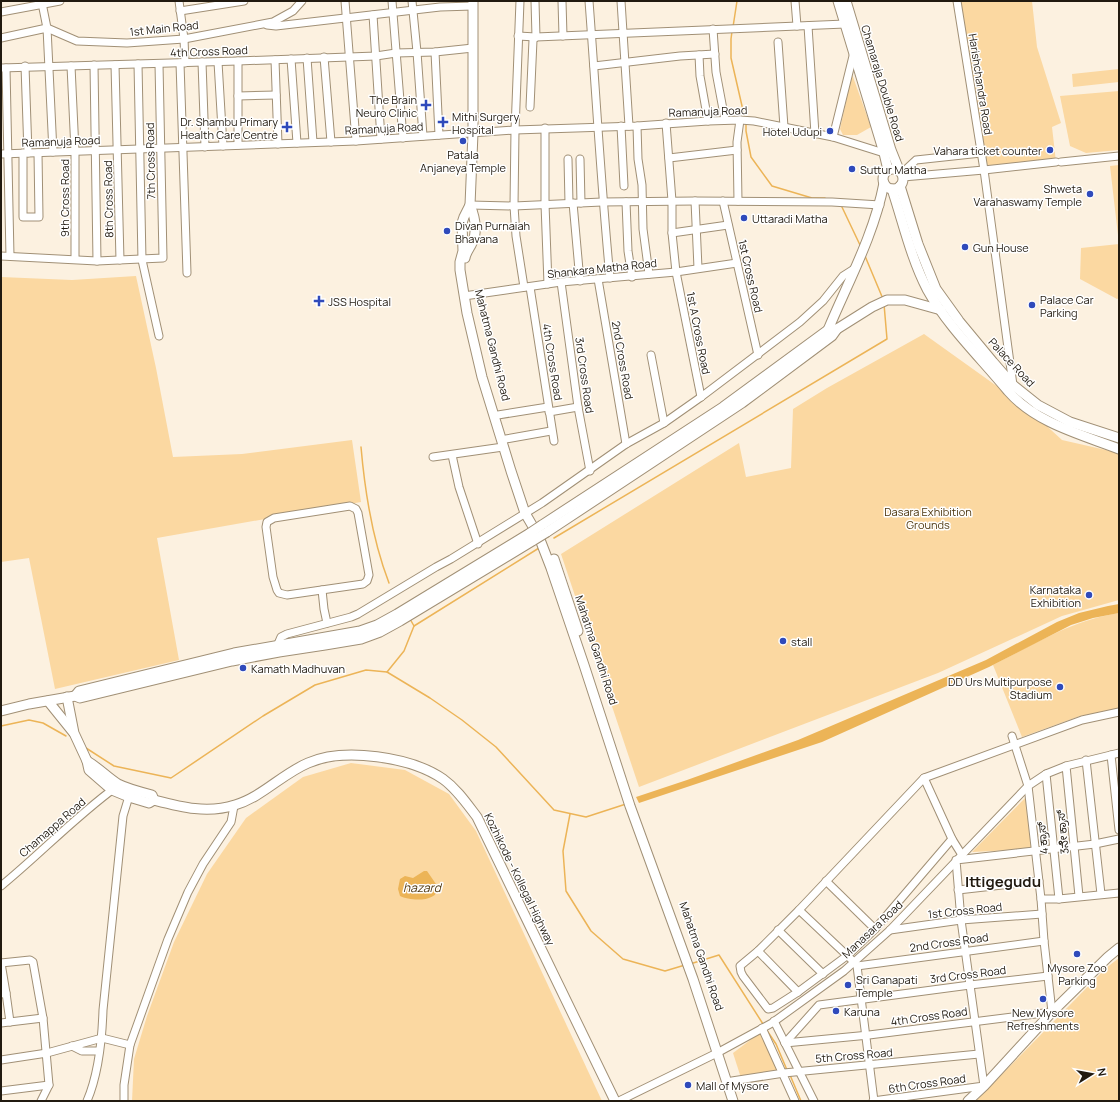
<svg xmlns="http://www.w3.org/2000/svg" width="1120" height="1102" font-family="Manrope,'Noto Sans Kannada',sans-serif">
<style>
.green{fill:#fbd8a1}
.water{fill:#ecb457}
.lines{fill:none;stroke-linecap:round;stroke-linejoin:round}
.stream{stroke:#ecb457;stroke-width:1.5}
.minor-casing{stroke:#a19076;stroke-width:9}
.major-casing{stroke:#a19076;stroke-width:11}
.minor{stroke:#fff;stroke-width:7}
.major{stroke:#fff;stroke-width:9}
.major-bridge-casing{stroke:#a19076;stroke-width:11;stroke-linecap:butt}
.major-bridge{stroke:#fff;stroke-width:9}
.poi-dot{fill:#2f4abb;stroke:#fff;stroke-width:1.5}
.labels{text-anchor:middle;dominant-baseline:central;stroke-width:3;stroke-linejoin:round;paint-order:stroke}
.street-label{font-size:11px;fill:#211a10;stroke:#fff}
.poi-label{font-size:11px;fill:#211a10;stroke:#fff;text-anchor:start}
.park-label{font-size:11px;fill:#4d360e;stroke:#fff}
.water-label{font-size:12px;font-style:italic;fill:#503912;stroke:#fff}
.district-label{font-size:15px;font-weight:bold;fill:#211a10;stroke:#fff}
</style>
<rect width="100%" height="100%" fill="#fcf1e0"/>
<g class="green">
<polygon points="959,1 1032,1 1037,47 1061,123 1052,127 1056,162 988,168"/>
<polygon points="1119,69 1119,82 1073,87 1072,74"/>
<polygon points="852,74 871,127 857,135 843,135 840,129"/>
<polygon points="1119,91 1119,150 1086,153 1070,146 1060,96"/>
<polygon points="1119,165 1119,298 1117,299 1080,279 1081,248 1119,244 1110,166"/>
<polygon points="136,276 156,368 173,457 242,454 352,440 361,502 157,538 179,660 55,689 29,558 1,562 1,277 72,280"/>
<polygon points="924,334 1026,407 1062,440 1119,453 1119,600 1062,616 938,673 639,787 561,554 739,443 746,477 791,468 793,409 827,388"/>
<path d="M1119 613V709L1080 716 1022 737 993 665C1034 644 1073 620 1119 613Z"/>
<polygon points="351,763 405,770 449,794 476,831 602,1101 132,1101 134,1059 147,1016 174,942 207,874 246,818 303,777"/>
<polygon points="1027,796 1033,849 972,852"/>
<polygon points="1119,958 1119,1101 976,1101 1106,968"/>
<polygon points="761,1032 780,1072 741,1078 733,1053"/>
</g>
<g class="water">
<polygon points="1119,604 1119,613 1093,618 1071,625 989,667 822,742 639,803 636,797 687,780 798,740 986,660 1057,622 1079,613 1108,606"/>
<path d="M424 871H427L438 887C438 903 410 901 400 896L398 889 400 879 405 876 413 878Z"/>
</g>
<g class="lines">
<g class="stream">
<polyline points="733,27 737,1"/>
<polyline points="732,31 731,39 731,58 745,119"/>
<polyline points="746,123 746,131 751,157 772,186 812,198 825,198"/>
<polyline points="841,205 860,245"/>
<polyline points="865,256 883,299"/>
<path d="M361 447C365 493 372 539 389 583"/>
<polyline points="554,538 887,339 884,304"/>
<polyline points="410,619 414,626"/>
<polyline points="387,672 404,651 414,626 539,548"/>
<polyline points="1,726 29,720 43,723 66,736"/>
<polyline points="86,748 114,766 171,778 263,716 315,685 366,670 387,672 430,698 462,720 496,747 554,810 586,817 626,804"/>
<polyline points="570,814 563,851 566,891 591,931 623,959 665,971 685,965"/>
<polyline points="690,964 719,955 763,1024"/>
<polyline points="766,1029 776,1044 787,1070"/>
<polyline points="790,1075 801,1101"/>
</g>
<g class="minor-casing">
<g id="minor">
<polyline points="179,1 184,39 185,63"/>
<polyline points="345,1 356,141"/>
<polyline points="392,1 403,138"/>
<polyline points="412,1 417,52 423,136"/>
<polyline points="520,1 515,130 514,206 516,236 524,287"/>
<polyline points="562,1 563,36"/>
<path d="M589 1C596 93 601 186 610 278"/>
<polyline points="621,1 629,126"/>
<polyline points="795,1 797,26"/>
<polyline points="957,1 984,170 1013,385"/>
<polyline points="42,3 47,28 77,41 127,43 184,39 273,22 293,11 302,1"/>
<polyline points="180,11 244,1"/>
<polyline points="1,12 60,1"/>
<polyline points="373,15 381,139"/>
<polyline points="267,25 276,26 440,7 473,6"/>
<polyline points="808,26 815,134"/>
<polyline points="713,29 716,72 725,120"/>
<polyline points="518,36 536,37 845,24"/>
<polyline points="1,38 47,28 53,152"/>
<polyline points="778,42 784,127"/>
<polyline points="435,52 439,135"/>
<polyline points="699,55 700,76 708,121"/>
<polyline points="324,57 331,142"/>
<polyline points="307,58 313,142"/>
<polyline points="291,59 297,143"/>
<polyline points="275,60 278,144"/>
<polyline points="202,62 205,147"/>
<polyline points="218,62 223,146"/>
<polyline points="180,63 187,273"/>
<polyline points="138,64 142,260 159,336"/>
<polyline points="94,65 97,261"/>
<polyline points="115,65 120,260"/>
<polyline points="25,66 28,153"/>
<polyline points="71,66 75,151 75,259"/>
<polyline points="594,66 680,56 715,54"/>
<polyline points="1,68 238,61 376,56 396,53 435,52 473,48"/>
<polyline points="6,68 10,256"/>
<polyline points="238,96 276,95"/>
<polyline points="530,107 533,40 536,37 535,1"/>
<polyline points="666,123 672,201 672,233 676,272 701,397"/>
<polyline points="621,126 624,186"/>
<polyline points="637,126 638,159 642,185 643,229 649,274"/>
<polyline points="545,128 545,204 548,284"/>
<polyline points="833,137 854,52"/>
<polyline points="238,145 238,61"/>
<polyline points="23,153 23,217 39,217 38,153"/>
<polyline points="1,154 356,141 515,130 637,126 708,121 740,120 754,121 833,137 884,153"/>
<polyline points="669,158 737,150"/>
<polyline points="568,159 569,203"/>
<polyline points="580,159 581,203"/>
<polyline points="1061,162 1119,156"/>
<polyline points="902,173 916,160 981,153"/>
<polyline points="903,177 984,170 1056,162"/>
<polyline points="695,201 698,268"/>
<polyline points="723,201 758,355"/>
<polyline points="738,201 737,142 740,120"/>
<polyline points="626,202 628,251 632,277"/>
<polyline points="573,203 580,281"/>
<polyline points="470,205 514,206 602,202 695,201 832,202 880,205"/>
<polyline points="672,233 728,225"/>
<polyline points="1,256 97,261 163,258 159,64"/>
<polyline points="598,279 626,444"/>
<polyline points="561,282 578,407 590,471"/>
<polyline points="530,287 554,441"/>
<polyline points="464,296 561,282 676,272 737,263"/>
<polyline points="651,355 664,423"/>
<polyline points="549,412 578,407"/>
<polyline points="498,415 548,407"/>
<polyline points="506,439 551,431"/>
<polyline points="452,455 459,487 478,544"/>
<polyline points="433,457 503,447"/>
<polygon points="350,506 356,509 358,513 369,575 367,581 363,584 287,595 279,593 277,590 273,577 266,527 267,522 274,518"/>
<polyline points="322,590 324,609 327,623"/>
<polyline points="278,644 281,637 287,634 351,617 358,614 436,567 451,559 542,503 626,444 664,423 701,397 800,322 823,301 843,276 854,269"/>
<polyline points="1111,755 1119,830"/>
<polyline points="1086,760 1101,894"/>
<polyline points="1066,766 1079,896"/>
<polyline points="1046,774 1059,899"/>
<polyline points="924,778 952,839 962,855"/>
<polyline points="952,839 875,929 848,955 798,992 773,1008 768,1009 743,976 741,972 740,966 758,951 799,910 924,778 1082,720 1119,712"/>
<polyline points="826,881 875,929"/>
<path d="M1 886C40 854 75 817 116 787"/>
<polyline points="958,890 1039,881"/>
<polyline points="1041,899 1059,899 1119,893"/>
<polyline points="799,910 854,962 857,966 874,1101"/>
<polyline points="778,930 823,974"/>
<polyline points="890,930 961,920 1042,914"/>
<polyline points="758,951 798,992"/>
<polyline points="1,963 30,960 33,962 43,1018 49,1085 41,1101"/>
<polyline points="1,963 6,993"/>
<polyline points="857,966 1044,941"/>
<polyline points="1,994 6,993 10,1022"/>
<polyline points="774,1021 814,1101"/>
<polyline points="1,1023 43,1018"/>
<polyline points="762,1028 795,1101"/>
<polyline points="785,1043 869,1035 1052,1012 1044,941 1041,899 1028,786 1012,736"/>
<polyline points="785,1043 819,1005 970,985 1048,976"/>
<polyline points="72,1046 82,1051 99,1051"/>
<polyline points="1,1060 47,1053 102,1038 130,1045"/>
<polyline points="732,1081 784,1073 979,1054"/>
<polyline points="1,1091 49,1085"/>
<path d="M87 1101C99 1073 102 1041 103 1010L123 816 130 793"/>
<polyline points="124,1101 124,1085 130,1045 168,939 188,892 203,864 231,822 234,806"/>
<polyline points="619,1101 717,1053 772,1023 844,971 890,930 1028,786 1046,774 1066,766 1119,753"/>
<polyline points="873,1101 984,1086 961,920 956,860 1095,844 1119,839"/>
</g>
</g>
<g class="major-casing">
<g id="major">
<polyline points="473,1 473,133 470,205 464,217 462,223 463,251 460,262 460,270 467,313 482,377 511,471 525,513 539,537 551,568 584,665 630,806 693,979 733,1101"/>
<polyline points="838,1 884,153 888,170"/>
<polyline points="846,1 891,150 899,170"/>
<circle cx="893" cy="179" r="10"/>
<polyline points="900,186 918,244 936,289 959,321 993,362 1013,385 1038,405 1070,422 1119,438"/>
<path d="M892 189C903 222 911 258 927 289 948 327 981 358 1008 391 1036 423 1080 434 1119 449"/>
<path d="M465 258C466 252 470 248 472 243 478 231 475 217 470 205"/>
<path d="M831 334 828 330C848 282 874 235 884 183"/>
<polyline points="542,525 723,407 828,330 837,329"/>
<polyline points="547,532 742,403 832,336 837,329 872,307 887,300 905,300 941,310"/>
<polyline points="554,559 578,631"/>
<polyline points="75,696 79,691 234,653 360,631 377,625 397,614 530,533"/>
<path d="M67 697 74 733 87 761 89 770 112 790 129 797 149 803 154 800C181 807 207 814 235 805 262 797 282 774 308 763 344 747 411 757 443 779 457 789 467 804 477 817L615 1101"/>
<polyline points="48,701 73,732"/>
<polyline points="1,711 29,704 75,696 80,698 232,661 279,652 325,645 361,639 380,632 400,621 534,540"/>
<path d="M87 761C99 768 107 777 118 784 128 789 140 792 152 795L154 800"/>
<polyline points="968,1101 984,1086 1052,1012 1108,957 1119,948"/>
</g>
</g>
<use href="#minor" class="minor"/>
<use href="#major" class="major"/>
<g class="major-bridge-casing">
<g id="major-bridge">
<polyline points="530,533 542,525"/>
<polyline points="534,540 547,532"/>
</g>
</g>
<use href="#major-bridge" class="major-bridge"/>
</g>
<g class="poi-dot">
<path d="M424 99h4v4h4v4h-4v4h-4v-4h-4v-4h4z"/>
<path d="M441 116h4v4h4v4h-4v4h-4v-4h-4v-4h4z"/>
<path d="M285 121h4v4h4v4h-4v4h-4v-4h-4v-4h4z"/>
<circle cx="830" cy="131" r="4"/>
<circle cx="463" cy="141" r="4"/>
<circle cx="1050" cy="150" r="4"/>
<circle cx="852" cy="169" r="4"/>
<circle cx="1090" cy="194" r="4"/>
<circle cx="744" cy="218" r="4"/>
<circle cx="447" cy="231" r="4"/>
<circle cx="965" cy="247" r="4"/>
<path d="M317 295h4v4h4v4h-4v4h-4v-4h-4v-4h4z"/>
<circle cx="1032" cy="305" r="4"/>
<circle cx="1089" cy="595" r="4"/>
<circle cx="783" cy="641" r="4"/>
<circle cx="243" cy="668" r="4"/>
<circle cx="1060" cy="687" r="4"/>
<circle cx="1077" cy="954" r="4"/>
<circle cx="848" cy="985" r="4"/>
<circle cx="1043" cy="999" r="4"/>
<circle cx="836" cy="1011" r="4"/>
<circle cx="688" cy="1085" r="4"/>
</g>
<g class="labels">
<g class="street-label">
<text transform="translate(164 28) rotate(-6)">1st Main Road</text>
<text transform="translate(209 51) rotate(-2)">4th Cross Road</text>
<text transform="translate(883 83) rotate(73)">Chamaraja Double Road</text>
<text transform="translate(981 84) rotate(81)">Harishchandra Road</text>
<text transform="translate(708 111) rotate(-2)">Ramanuja Road</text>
<text transform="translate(384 128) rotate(-3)">Ramanuja Road</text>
<text transform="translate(61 141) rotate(-2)">Ramanuja Road</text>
<text transform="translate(150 161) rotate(-91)">7th Cross Road</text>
<text transform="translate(64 198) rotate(-90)">9th Cross Road</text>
<text transform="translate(108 199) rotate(-91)">8th Cross Road</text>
<text transform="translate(602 268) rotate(-6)">Shankara Matha Road</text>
<text transform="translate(751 276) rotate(77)">1st Cross Road</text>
<text transform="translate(699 333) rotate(79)">1st A Cross Road</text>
<text transform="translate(493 345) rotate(76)">Mahatma Gandhi Road</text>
<text transform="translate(623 360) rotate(80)">2nd Cross Road</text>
<text transform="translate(553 362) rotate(81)">4th Cross Road</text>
<text transform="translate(1012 362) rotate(47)">Palace Road</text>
<text transform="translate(585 375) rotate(82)">3rd Cross Road</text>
<text transform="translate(597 650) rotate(72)">Mahatma Gandhi Road</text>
<text transform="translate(52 827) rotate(-41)">Chamappa Road</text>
<text transform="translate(1062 832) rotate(-96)">3ನೆೇ ಕ್ರಾಸ್</text>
<text transform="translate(1042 838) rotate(-96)">4 ಕ್ರಾಸ್</text>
<text transform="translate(520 879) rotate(64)">Kozhikode - Kollegal Highway</text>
<text transform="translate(965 910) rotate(-6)">1st Cross Road</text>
<text transform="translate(872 929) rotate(-43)">Manasara Road</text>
<text transform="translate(949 942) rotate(-8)">2nd Cross Road</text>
<text transform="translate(702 956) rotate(71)">Mahatma Gandhi Road</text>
<text transform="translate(968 974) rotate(-7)">3rd Cross Road</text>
<text transform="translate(929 1016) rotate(-8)">4th Cross Road</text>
<text transform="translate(854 1055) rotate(-5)">5th Cross Road</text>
<text transform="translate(927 1083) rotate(-8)">6th Cross Road</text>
</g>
<g class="poi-label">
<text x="417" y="99" text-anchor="end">The Brain<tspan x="417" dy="13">Neuro Clinic</tspan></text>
<text x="452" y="116">Mithi Surgery<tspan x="452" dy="13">Hospital</tspan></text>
<text x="278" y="121" text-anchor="end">Dr. Shambu Primary<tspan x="278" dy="13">Health Care Centre</tspan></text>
<text x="822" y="131" text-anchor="end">Hotel Udupi</text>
<text x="1042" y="150" text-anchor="end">Vahara ticket counter</text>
<text x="463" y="154" text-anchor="middle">Patala<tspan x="463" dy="13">Anjaneya Temple</tspan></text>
<text x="860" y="169">Suttur Matha</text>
<text x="1082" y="188" text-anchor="end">Shweta<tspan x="1082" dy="13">Varahaswamy Temple</tspan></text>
<text x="752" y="218">Uttaradi Matha</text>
<text x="455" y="225">Divan Purnaiah<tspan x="455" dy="13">Bhavana</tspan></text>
<text x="973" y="247">Gun House</text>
<text x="1040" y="299">Palace Car<tspan x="1040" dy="13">Parking</tspan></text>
<text x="328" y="301">JSS Hospital</text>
<text x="1081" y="589" text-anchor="end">Karnataka<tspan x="1081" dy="13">Exhibition</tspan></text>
<text x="791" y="641">stall</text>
<text x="251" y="668">Kamath Madhuvan</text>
<text x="1052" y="681" text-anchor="end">DD Urs Multipurpose<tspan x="1052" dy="13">Stadium</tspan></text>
<text x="1077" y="967" text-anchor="middle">Mysore Zoo<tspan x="1077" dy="13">Parking</tspan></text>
<text x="856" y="979">Sri Ganapati<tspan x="856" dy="13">Temple</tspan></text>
<text x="844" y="1011">Karuna</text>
<text x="1043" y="1012" text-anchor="middle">New Mysore<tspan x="1043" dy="13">Refreshments</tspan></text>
<text x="696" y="1085">Mall of Mysore</text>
</g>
<g class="park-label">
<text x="928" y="511">Dasara Exhibition<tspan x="928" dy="13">Grounds</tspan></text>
</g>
<g class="water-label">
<text x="422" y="887">hazard</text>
</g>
<g class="district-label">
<text x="1003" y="881">Ittigegudu</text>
</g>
</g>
<rect width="1120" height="1102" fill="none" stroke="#211a10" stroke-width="4"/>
<g transform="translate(1092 1074) rotate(79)" stroke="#ffffff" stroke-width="3" paint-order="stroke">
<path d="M0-3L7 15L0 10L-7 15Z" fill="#211a10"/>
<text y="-6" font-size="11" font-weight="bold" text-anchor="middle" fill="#211a10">N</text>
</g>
</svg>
